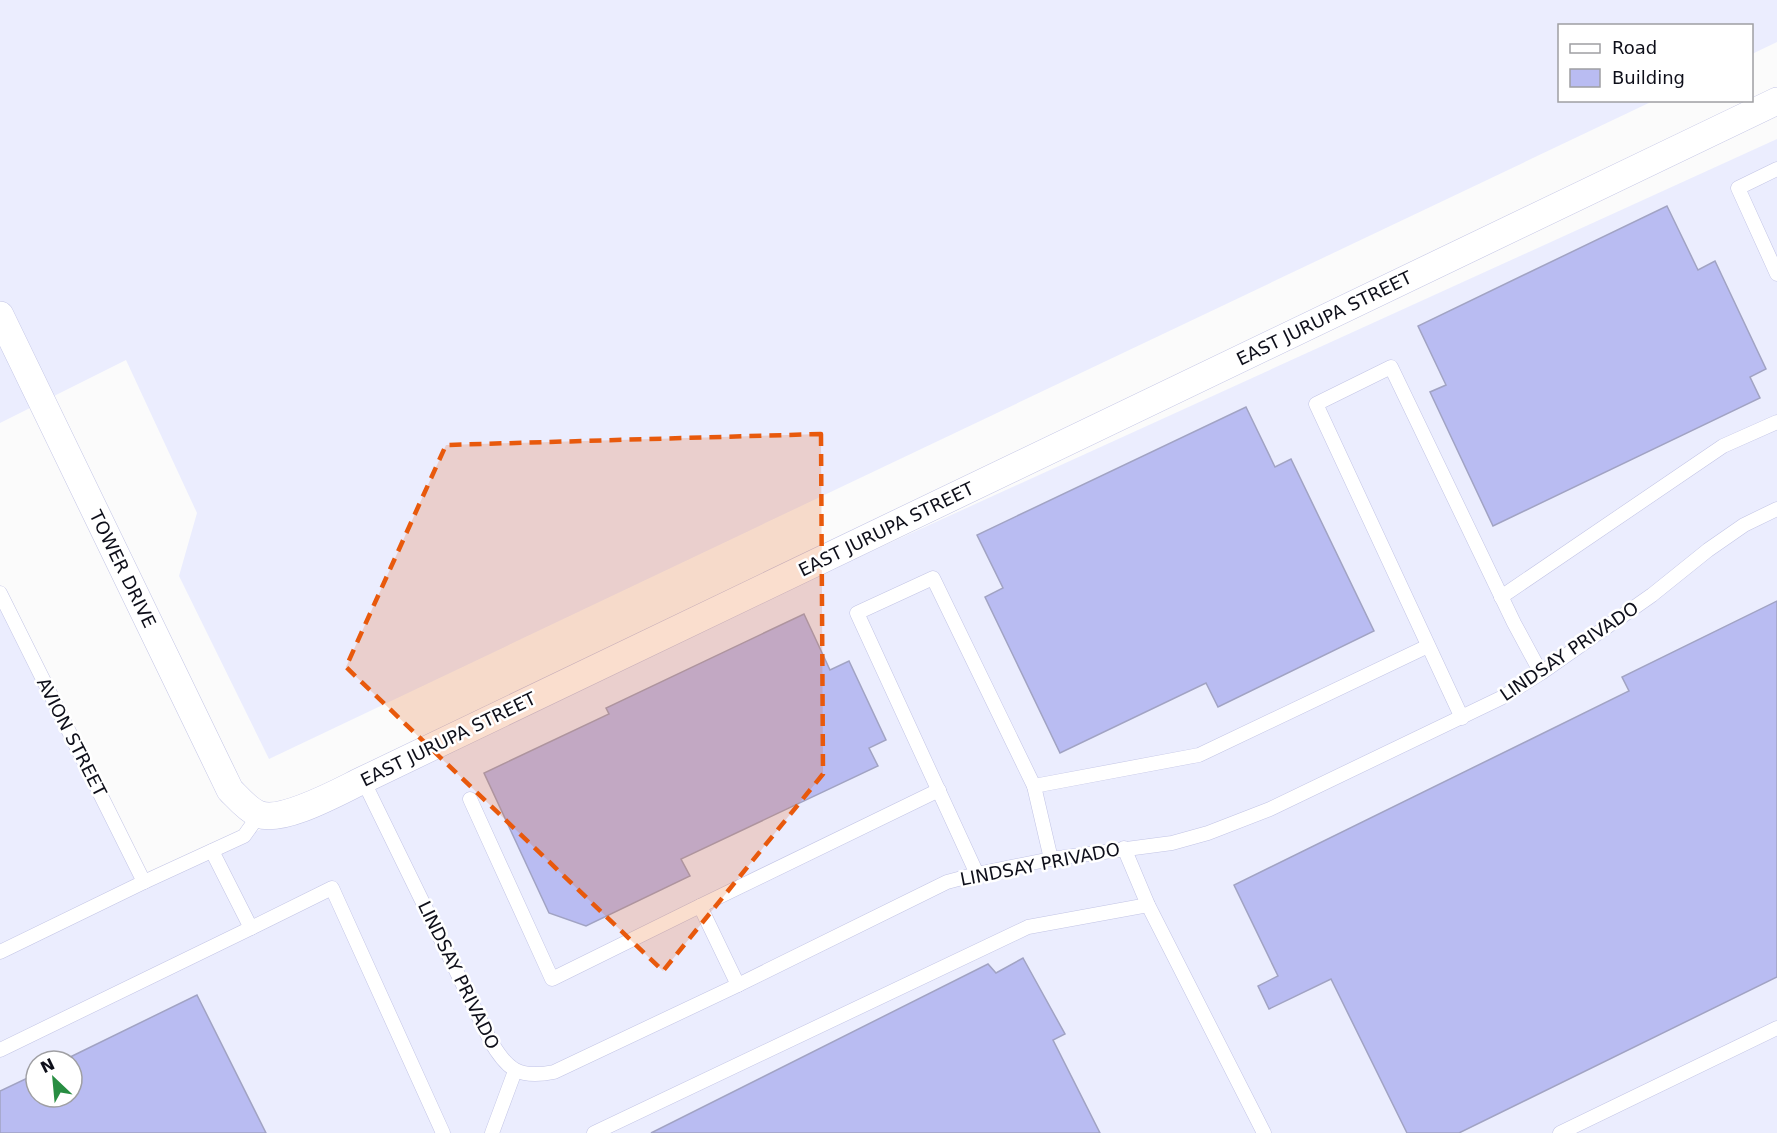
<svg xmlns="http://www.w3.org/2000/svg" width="1777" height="1133" font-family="'DejaVu Sans',sans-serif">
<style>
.built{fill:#ebedfe;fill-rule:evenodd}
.building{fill:#b9bcf2;stroke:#a1a3c3;stroke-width:1.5}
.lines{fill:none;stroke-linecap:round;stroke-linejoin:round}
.lane-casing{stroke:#c2c4e5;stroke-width:15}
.street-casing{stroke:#c2c4e5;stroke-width:28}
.lane{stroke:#fff;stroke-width:14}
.street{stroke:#fff;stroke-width:27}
.marked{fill:#e8590c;fill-opacity:0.2;stroke:#e8590c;stroke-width:4.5;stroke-dasharray:12 8;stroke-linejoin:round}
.labels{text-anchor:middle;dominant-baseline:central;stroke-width:5;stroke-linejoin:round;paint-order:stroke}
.street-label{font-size:18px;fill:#0e0f1a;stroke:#fff}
</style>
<rect width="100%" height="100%" fill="#fbfbfb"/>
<g class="built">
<polygon points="0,0 1777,0 1777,42 1752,54 1752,26 1560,26 1560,100 1653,101 269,759 179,576 197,513 126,360 0,423"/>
<path d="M1777 139V1133H0V597L145 882ZM36 1061H72V1097H36Z"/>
</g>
<g class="building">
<polygon points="1667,206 1698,270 1715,261 1766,369 1750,377 1760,398 1493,526 1430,392 1446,385 1418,326"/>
<polygon points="1246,407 1275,467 1291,459 1374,631 1218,707 1206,683 1060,753 985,597 1003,588 977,535"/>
<polygon points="1777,601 1777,977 1459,1133 1407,1133 1331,979 1269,1009 1258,986 1278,976 1234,885 1629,691 1622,677"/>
<polygon points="804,614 830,670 849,661 886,740 869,748 878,766 681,859 690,876 586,926 549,913 484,773 609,714 606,708"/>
<polygon points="1023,958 1065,1034 1053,1040 1100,1133 651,1133 988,964 996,973"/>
<polygon points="197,995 266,1133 0,1133 0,1091 36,1074 36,1097 72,1097 72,1061 62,1061"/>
</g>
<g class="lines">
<g class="lane-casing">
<g id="lane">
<polyline points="1777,169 1738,188 1777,274"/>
<polyline points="0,593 144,882"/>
<polyline points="1501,597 1723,446 1777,422"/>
<polyline points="1462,718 1316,404 1391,367 1514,623 1541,673"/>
<path d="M363 780 490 1040C507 1070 519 1079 554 1072L738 985 947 882 977 874 1051 859 1172 843 1208 833 1270 809 1503 697 1541 673 1652 595 1708 550 1744 525 1777 509"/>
<polyline points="470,799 552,979 700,906"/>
<polyline points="1124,848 1148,905 1264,1133"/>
<polyline points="212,851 251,928 332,888 443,1133"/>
<polyline points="1051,859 1034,786 1199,755 1428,646"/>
<polyline points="977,874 857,613 933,578 1034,786"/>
<polyline points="0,952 144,882 244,836 259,815"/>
<polyline points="738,985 700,906 939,790"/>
<polyline points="0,1050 251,928"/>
<polyline points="492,1133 515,1071"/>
<polyline points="594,1133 1028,927 1148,905"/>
<polyline points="1560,1133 1777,1028"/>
</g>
</g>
<g class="street-casing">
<path id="street" d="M0 315 230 790C238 798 247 809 258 814 282 824 340 791 363 780L1777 101"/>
</g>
<use href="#lane" class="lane"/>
<use href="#street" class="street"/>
</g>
<path class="marked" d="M821 434 823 774 663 971 346 667 446 445Z"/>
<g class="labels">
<g class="street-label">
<text transform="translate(1324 318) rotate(-26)">EAST JURUPA STREET</text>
<text transform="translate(886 529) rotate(-26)">EAST JURUPA STREET</text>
<text transform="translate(123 569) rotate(64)">TOWER DRIVE</text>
<text transform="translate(1569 651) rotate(-34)">LINDSAY PRIVADO</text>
<text transform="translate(72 737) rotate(63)">AVION STREET</text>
<text transform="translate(448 739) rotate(-26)">EAST JURUPA STREET</text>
<text transform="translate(1040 864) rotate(-11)">LINDSAY PRIVADO</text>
<text transform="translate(459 975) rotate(64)">LINDSAY PRIVADO</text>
</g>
</g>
<rect x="1558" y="24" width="195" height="78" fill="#ffffff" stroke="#9f9fa3" stroke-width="1.5"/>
<rect x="1570" y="44" width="30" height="9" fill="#ffffff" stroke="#9f9fa3" stroke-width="1.5"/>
<text x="1612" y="54" font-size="18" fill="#0e0f1a">Road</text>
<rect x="1570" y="69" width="30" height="18" fill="#b9bcf2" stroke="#9f9fa3" stroke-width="1.5"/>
<text x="1612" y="84" font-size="18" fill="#0e0f1a">Building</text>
<g transform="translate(54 1079) rotate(334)"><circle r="28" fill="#ffffff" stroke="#9f9fa3" stroke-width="1.5"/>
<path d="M0-4.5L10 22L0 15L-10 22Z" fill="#288d42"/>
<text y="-9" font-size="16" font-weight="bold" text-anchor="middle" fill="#0e0f1a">N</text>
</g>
</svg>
